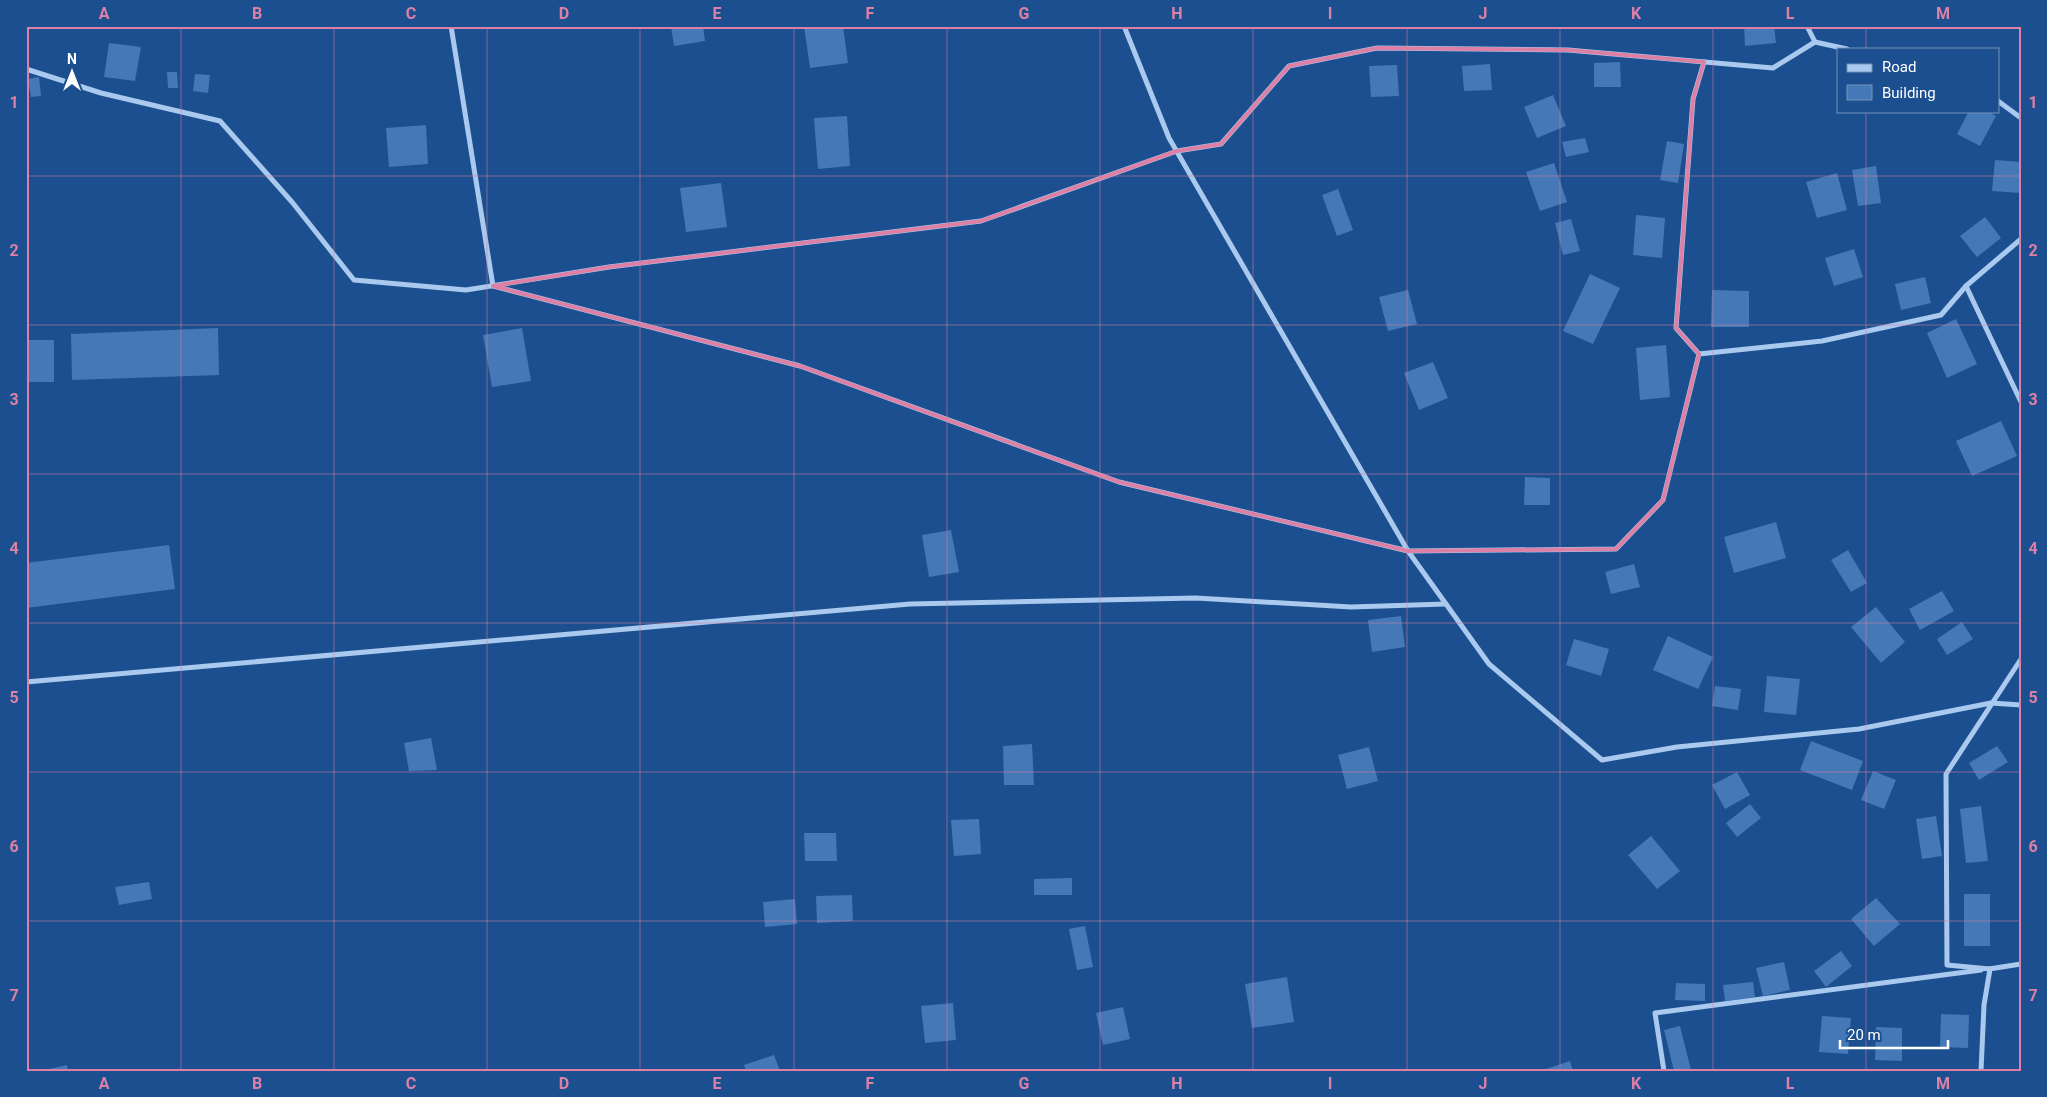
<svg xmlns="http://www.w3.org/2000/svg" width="2047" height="1097" font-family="Roboto,sans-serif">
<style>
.building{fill:#4478b7}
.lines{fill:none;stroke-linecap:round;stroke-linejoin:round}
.minor{stroke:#a9c9ee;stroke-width:5}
.marked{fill:none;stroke:#dd80a5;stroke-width:4;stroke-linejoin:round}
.grid{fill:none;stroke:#dd80a5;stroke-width:1;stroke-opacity:0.55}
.neatline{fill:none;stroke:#dd80a5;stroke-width:2}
.grid-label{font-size:16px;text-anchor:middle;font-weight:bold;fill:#dd80a5}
</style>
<rect width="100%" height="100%" fill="#1b4f8f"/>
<g class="building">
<polygon points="671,26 703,26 705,41 674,46"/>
<polygon points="804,26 843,26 848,63 810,68"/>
<polygon points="1744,26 1774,26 1776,43 1745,46"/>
<polygon points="109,43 141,47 135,81 104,77"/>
<polygon points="1620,62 1621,87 1594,87 1594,63"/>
<polygon points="1490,64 1492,90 1464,91 1462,66"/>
<polygon points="1397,65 1399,96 1371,97 1369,66"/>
<polygon points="167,72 177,72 178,88 168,88"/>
<polygon points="195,74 210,75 208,93 193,91"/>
<polygon points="39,77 41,96 31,97 28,79"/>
<polygon points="1553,95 1566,126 1537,138 1524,107"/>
<polygon points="1969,111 1987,111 1996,116 1980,146 1957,134"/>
<polygon points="847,116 850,166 818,169 814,118"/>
<polygon points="426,125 428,164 389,167 386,128"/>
<polygon points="1585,138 1589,152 1566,157 1562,142"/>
<polygon points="1667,141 1684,144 1678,183 1660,180"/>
<polygon points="1995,160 2021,162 2021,193 1992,191"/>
<polygon points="1554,163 1567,202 1540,211 1526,172"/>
<polygon points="1876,166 1881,203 1858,206 1852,170"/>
<polygon points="1837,173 1847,210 1817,218 1806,182"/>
<polygon points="721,183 727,227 686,232 680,188"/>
<polygon points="1338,189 1353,230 1337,236 1322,195"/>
<polygon points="1636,215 1665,218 1662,258 1633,255"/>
<polygon points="1985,217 2001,238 1977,257 1960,236"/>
<polygon points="1571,219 1580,251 1563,255 1555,223"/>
<polygon points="1854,249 1863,277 1834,286 1825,258"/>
<polygon points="1590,274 1620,288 1593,344 1563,331"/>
<polygon points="1925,277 1931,303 1901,310 1895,284"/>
<polygon points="1408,290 1417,324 1388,331 1379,297"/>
<polygon points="1712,290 1749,291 1749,327 1711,327"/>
<polygon points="1956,319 1977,364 1947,378 1927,333"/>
<polygon points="218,328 219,375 72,380 71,334"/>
<polygon points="522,328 531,381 492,387 483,335"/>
<rect x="26" y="340" width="28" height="42"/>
<polygon points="1666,345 1670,397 1640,400 1636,348"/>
<polygon points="1433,362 1448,398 1419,410 1404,373"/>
<polygon points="2001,421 2017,456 1972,476 1956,441"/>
<polygon points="1525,477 1550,478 1550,505 1524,505"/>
<polygon points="1776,522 1786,558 1734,573 1724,537"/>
<polygon points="951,530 959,572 929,577 922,535"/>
<polygon points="169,545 175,589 26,608 26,563"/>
<polygon points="1848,550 1867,583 1851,592 1831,560"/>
<polygon points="1634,564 1640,587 1611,594 1605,572"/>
<polygon points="1942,591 1954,611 1920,630 1909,609"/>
<polygon points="1876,607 1905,642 1881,663 1851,627"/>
<polygon points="1401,616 1405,647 1372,652 1368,620"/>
<polygon points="1962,622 1973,639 1947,655 1937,639"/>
<polygon points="1668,636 1713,657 1698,689 1653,670"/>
<polygon points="1574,639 1609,649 1601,676 1566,665"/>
<polygon points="1767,676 1800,679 1796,715 1764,712"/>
<polygon points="1715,686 1741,689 1738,710 1712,706"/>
<polygon points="431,738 437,770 409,771 404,743"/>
<polygon points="1811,741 1863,761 1852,790 1800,770"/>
<polygon points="1032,744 1034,785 1004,785 1003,746"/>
<polygon points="1997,746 2008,762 1979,780 1969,763"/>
<polygon points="1369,747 1378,781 1347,789 1338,755"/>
<polygon points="1873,771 1896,780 1884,809 1861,800"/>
<polygon points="1737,772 1750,795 1725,809 1712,785"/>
<polygon points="1750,804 1761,818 1737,837 1726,823"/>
<polygon points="1981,806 1988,861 1966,863 1960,809"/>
<polygon points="1936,816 1942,856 1922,859 1916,819"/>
<polygon points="979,819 981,854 954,856 951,820"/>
<polygon points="804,833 836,833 837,861 805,861"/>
<polygon points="1651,836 1680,871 1657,889 1628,855"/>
<polygon points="1072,878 1072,895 1034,895 1034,879"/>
<polygon points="149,882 152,899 119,905 115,887"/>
<rect x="1964" y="894" width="26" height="52"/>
<polygon points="852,895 853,921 817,923 816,896"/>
<polygon points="1876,898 1900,924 1874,946 1851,919"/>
<polygon points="795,899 797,924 765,927 763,902"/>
<polygon points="1085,926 1093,967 1077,970 1069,929"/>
<polygon points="1841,951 1852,966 1826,987 1814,971"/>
<polygon points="1784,962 1790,990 1763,996 1756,968"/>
<polygon points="1287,977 1294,1022 1252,1028 1245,984"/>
<polygon points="1753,982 1755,997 1725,1001 1723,985"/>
<polygon points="1676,983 1705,984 1705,1001 1675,1000"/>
<polygon points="953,1003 956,1040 925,1043 921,1006"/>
<polygon points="1123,1007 1130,1039 1103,1045 1096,1013"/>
<polygon points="1941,1014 1969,1015 1968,1048 1940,1047"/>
<polygon points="1822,1016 1851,1018 1848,1054 1819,1052"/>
<polygon points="1680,1026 1691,1070 1690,1071 1674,1071 1664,1030"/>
<polygon points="1876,1027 1902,1028 1902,1061 1875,1060"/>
<polygon points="774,1055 780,1071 746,1071 744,1065"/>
<polygon points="1570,1061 1573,1071 1546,1071 1546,1069"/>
<polygon points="67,1065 68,1071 45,1071 45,1070"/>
</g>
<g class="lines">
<g class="minor">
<polyline points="451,26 493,286 800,366 1119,482 1408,551 1616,549 1663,500 1699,354 1822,341 1941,315 1966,286"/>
<polyline points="1124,26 1169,138 1408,551 1489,664 1602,760 1677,747 1859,729 1991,703 2021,705"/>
<polyline points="1807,26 1815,42 1847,49"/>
<polyline points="26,69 101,93 220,121 292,202 354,280 466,290 609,267 981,221 1177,151 1221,144 1289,66 1377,48 1568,50 1773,68 1815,42"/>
<polyline points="1998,101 2021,118"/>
<polyline points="2021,239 1966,286 2021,402"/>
<polyline points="1699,354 1676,328 1693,99 1704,62"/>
<polyline points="26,682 910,604 1196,598 1351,607 1446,604"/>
<polyline points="1989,969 2021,964"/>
<polyline points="1664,1071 1655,1013 1981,970"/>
<polyline points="1981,1071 1984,1005 1990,969 1947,965 1946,774 2021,659"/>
</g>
</g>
<path class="marked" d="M1377 48 1568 50 1704 62 1693 99 1676 328 1699 354 1663 500 1616 549 1408 551 1119 482 800 366 493 286 609 267 981 221 1177 151 1221 144 1289 66Z"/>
<path class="grid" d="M181 26V1071M334 26V1071M487 26V1071M640 26V1071M794 26V1071M947 26V1071M1100 26V1071M1253 26V1071M1407 26V1071M1560 26V1071M1713 26V1071M1866 26V49M1866 111V1071M26 176H2021M26 325H2021M26 474H2021M26 623H2021M26 772H2021M26 921H2021"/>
<rect width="2047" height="1097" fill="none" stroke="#1b4f8f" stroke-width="55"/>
<rect x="1837" y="48" width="162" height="65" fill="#1b4f8f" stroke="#7695bc"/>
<rect x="1847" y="64" width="25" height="8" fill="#a9c9ee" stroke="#7695bc"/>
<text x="1882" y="72" font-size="15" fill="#ffffff">Road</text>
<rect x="1847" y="85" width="25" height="15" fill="#4478b7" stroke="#7695bc"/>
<text x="1882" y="98" font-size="15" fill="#ffffff">Building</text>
<g transform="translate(72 72)" stroke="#1b4f8f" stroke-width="4" paint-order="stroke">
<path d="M0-4L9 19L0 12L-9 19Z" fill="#ffffff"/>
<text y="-8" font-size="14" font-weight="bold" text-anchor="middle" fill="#ffffff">N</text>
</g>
<path d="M1840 1040v8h108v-8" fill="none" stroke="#ffffff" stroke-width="2.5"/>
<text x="1847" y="1040" font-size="15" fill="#ffffff" stroke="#1b4f8f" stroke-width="4" paint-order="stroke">20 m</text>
<rect x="28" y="28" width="1992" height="1042" class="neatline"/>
<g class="grid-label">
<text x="104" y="19">A</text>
<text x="257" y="19">B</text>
<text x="411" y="19">C</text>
<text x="564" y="19">D</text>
<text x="717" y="19">E</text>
<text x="870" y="19">F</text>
<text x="1024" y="19">G</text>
<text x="1177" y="19">H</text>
<text x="1330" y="19">I</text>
<text x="1483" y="19">J</text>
<text x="1636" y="19">K</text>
<text x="1790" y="19">L</text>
<text x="1943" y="19">M</text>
<text x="14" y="108">1</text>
<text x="2033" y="108">1</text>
<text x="14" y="256">2</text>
<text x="2033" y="256">2</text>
<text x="14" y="405">3</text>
<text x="2033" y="405">3</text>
<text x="14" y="554">4</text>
<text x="2033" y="554">4</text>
<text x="14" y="703">5</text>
<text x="2033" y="703">5</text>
<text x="14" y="852">6</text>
<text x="2033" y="852">6</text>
<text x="14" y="1001">7</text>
<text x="2033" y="1001">7</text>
<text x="104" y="1089">A</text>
<text x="257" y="1089">B</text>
<text x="411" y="1089">C</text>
<text x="564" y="1089">D</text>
<text x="717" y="1089">E</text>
<text x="870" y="1089">F</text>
<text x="1024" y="1089">G</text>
<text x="1177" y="1089">H</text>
<text x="1330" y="1089">I</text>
<text x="1483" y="1089">J</text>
<text x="1636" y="1089">K</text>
<text x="1790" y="1089">L</text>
<text x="1943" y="1089">M</text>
</g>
</svg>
